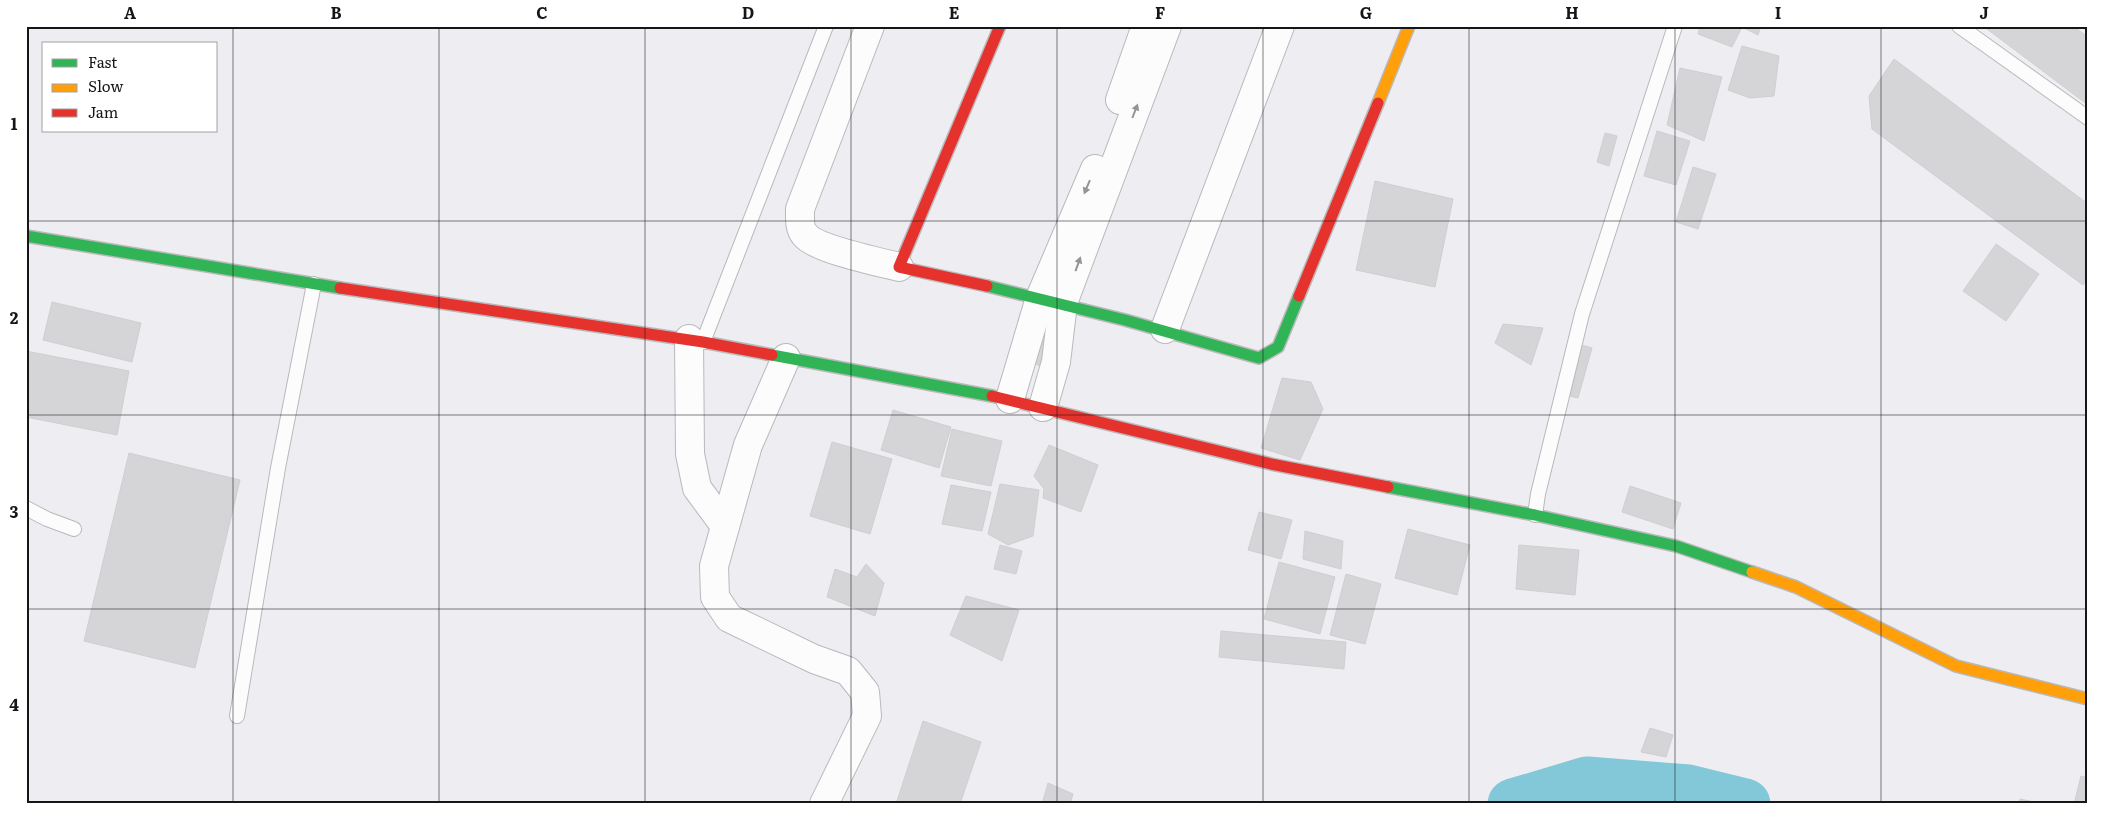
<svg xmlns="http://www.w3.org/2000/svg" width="2114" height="830" font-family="Literata,serif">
<rect width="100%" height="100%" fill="#eeeef2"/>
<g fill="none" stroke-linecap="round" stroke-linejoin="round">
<!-- river -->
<path stroke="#82c8d9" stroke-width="51" d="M1513 804 1587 782 1688 790 1745 804"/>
</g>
<!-- building -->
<g fill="#d5d4d7" stroke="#cfced0">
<path d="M1700 26H1761L1758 35 1742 27 1732 47 1698 34Z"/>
<path d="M1983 26H2073L2088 37V105Z"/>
<path d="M1742 46 1779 56 1774 96 1750 98 1728 90Z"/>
<path d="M1894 59 2088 204V278L2083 285 1872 129 1869 96Z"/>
<path d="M1680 68 1722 77 1704 141 1667 125Z"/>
<path d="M1657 131 1690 141 1676 185 1644 176Z"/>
<path d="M1605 133 1617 136 1609 166 1597 162Z"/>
<path d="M1693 167 1716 174 1698 229 1676 222Z"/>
<path d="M1375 181 1453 199 1435 287 1356 270Z"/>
<path d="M1996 244 2039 274 2006 321 1963 291Z"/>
<path d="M52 302 141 323 132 362 43 340Z"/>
<path d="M1503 324 1543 328 1531 365 1495 343Z"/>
<path d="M1036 339 1052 343 1046 367 1030 363Z"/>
<path d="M1578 344 1592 348 1578 398 1565 395Z"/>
<path d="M26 351 129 371 117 435 26 417Z"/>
<path d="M1282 378 1311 382 1323 409 1300 460 1261 448Z"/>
<path d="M893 410 951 427 939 468 881 450Z"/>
<path d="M952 429 1002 441 991 486 941 476Z"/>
<path d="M832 442 892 459 870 534 810 516Z"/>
<path d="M1049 445 1098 465 1081 512 1043 498 1044 489 1034 476Z"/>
<path d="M129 453 240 480 195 668 84 641Z"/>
<path d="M1000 484 1039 490 1033 536 1008 545 988 534Z"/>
<path d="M951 485 991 492 982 531 942 524Z"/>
<path d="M1630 486 1681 503 1673 529 1622 512Z"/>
<path d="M1259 512 1292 520 1281 559 1248 550Z"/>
<path d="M1408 529 1470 545 1457 595 1395 578Z"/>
<path d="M1305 531 1343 541 1341 569 1303 559Z"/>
<path d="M1000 545 1022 551 1016 574 994 569Z"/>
<path d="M1519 545 1579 550 1575 595 1516 589Z"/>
<path d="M1279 562 1335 577 1320 634 1264 619Z"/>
<path d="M866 564 884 583 875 616 827 597 835 569 857 577Z"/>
<path d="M1346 574 1381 584 1365 644 1330 635Z"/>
<path d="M966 596 1019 610 1002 661 950 635Z"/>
<path d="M1221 631 1346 642 1344 669 1219 657Z"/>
<path d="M923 721 981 742 960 804H896Z"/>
<path d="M1650 728 1673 735 1666 757 1641 752Z"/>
<path d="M2081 776 2088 778V804H2074Z"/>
<path d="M1048 783 1073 794 1070 804H1042Z"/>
<path d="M2020 799 2034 802V804H2019Z"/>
</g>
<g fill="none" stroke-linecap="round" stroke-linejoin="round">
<defs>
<g id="lane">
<path d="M1959 26 2088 118"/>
<path d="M703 342 826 26"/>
<path d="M26 508 47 519 74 529"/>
<path d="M1535 515 1538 494 1582 314 1675 26"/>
<path d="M237 716 278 468 314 284"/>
</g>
<g id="street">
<path d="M870 26 800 209C800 217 799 229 805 235 816 249 879 262 899 267"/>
<path d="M1120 100 1146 26"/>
<path d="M1165 329 1280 26"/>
<path d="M689 339 690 454 697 488 725 526"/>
<path d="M786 358 748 445 714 566 715 597 729 618 814 659 848 671 865 692 867 716 824 804"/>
<path d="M1010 399 1040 298 1095 169"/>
<path d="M1043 407 1056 362 1063 303 1167 26"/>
</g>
<g id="fast">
<path d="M26 236 340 288"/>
<path d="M987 286 1125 320 1259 358 1278 347 1299 296"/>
<path d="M772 355 992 396"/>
<path d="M1388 487 1535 515 1676 546 1752 572"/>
</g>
<g id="slow">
<path d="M1378 103 1409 26"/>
<path d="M1752 572 1796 587 1956 666 2088 699"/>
</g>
<g id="jam">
<path d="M987 286 899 267 1000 26"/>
<path d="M340 288 703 342 772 355"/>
<path d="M1299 296 1378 103"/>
<path d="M992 396 1271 464 1388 487"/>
</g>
</defs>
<!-- lane casing -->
<use href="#lane" stroke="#b9b9bc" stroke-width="16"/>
<!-- street casing -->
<use href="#street" stroke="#b9b9bc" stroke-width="30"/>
<!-- fast casing -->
<use href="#fast" stroke="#b9b9bc" stroke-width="14"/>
<!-- slow casing -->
<use href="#slow" stroke="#b9b9bc" stroke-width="14"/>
<!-- jam casing -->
<use href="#jam" stroke="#b9b9bc" stroke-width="14"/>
<!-- lane -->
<use href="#lane" stroke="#fcfcfd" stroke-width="14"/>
<!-- street -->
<use href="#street" stroke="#fcfcfd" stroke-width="28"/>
<!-- fast -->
<use href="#fast" stroke="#30b455" stroke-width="11"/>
<!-- slow -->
<use href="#slow" stroke="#ff9f0a" stroke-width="11"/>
<!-- jam -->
<use href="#jam" stroke="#e5322d" stroke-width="11"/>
</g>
<!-- one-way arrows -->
<defs><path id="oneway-solid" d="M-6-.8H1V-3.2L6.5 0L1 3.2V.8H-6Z" transform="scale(1.25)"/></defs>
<g fill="#949496">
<use href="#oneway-solid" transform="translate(1135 111) rotate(-69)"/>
<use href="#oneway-solid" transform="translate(1087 187) rotate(113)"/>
<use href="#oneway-solid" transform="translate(1078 264) rotate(-70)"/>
</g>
<!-- grid -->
<path fill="none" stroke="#161619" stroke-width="1" stroke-opacity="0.55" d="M233 26V804M439 26V804M645 26V804M851 26V804M1057 26V804M1263 26V804M1469 26V804M1675 26V804M1881 26V804M26 221H2088M26 415H2088M26 609H2088"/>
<!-- border -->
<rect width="2114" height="830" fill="none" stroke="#ffffff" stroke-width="55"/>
<!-- legend -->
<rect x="42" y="42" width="175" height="90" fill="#ffffff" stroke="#a2a2a3"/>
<rect x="52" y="59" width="25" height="8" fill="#30b455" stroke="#a2a2a3"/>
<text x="88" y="68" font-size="15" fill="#161619">Fast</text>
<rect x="52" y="84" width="25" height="8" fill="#ff9f0a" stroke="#a2a2a3"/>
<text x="88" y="92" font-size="15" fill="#161619">Slow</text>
<rect x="52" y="109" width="25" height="8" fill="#e5322d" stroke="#a2a2a3"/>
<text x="88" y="118" font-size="15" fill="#161619">Jam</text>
<rect x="28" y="28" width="2058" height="774" fill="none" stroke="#161619" stroke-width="2"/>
<g font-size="16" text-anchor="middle" font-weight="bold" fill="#161619">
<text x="130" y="19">A</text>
<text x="336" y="19">B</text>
<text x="542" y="19">C</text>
<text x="748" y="19">D</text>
<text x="954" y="19">E</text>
<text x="1160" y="19">F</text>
<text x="1366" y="19">G</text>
<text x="1572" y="19">H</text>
<text x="1778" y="19">I</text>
<text x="1984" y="19">J</text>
<text x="14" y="130">1</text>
<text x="14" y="324">2</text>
<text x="14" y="518">3</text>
<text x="14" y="711">4</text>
</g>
</svg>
